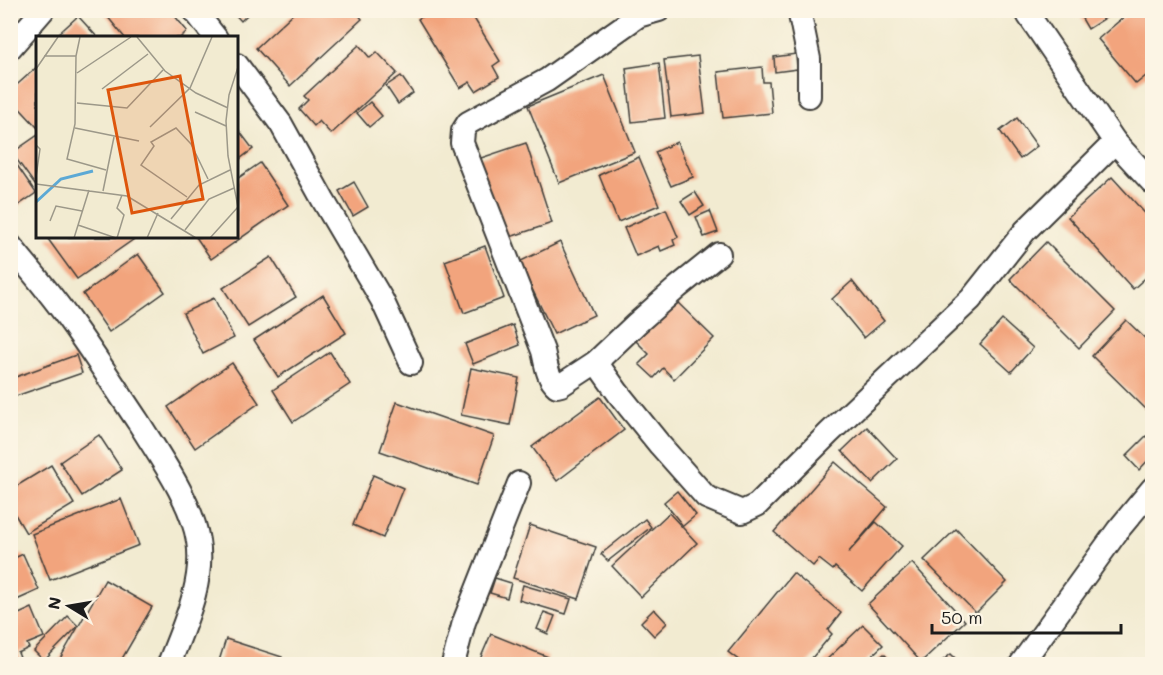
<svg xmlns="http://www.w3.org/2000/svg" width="1163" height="675" font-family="Mali,sans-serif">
<rect width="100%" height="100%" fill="#fcf5e5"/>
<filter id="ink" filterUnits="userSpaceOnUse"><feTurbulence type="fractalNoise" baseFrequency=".0167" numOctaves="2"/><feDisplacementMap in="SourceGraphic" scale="12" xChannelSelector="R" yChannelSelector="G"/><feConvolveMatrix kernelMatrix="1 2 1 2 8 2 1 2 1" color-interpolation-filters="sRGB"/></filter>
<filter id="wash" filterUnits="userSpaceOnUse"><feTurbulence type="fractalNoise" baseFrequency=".008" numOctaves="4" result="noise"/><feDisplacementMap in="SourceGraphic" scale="24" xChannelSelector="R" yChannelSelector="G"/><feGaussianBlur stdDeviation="1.35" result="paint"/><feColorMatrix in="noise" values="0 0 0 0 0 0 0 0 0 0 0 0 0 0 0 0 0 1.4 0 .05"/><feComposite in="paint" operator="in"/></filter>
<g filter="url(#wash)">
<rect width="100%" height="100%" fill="#f2ebd1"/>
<g id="blocks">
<!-- building -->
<g fill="#f2a47d">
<path d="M102 10H170L187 31 180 38H125Z"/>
<path d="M231 10H252L241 21Z"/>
<path d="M297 10H355L362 19 290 86 256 48Z"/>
<path d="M433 10H469L500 61 493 66 499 77 476 91 470 82 460 88 418 19Z"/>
<path d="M1077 10H1118L1088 29Z"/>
<path d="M1132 10H1152V71L1136 84 1098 39Z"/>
<path d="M78 16 98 38H54Z"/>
<path d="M359 45 370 58 377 52 397 73 331 134 319 121 314 126 299 109 308 100 304 96Z"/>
<path d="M796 54 797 69 775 72 774 57Z"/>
<path d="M698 56 705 113 671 117 664 60Z"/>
<path d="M659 63 665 118 632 122 626 68Z"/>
<path d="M38 66V128L10 98V91Z"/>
<path d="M762 67 763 82H769L772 113 723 118 718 72Z"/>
<path d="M604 75 635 152 559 183 528 106Z"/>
<path d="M401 76 413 93 398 104 386 86Z"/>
<path d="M370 102 382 116 369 127 357 113Z"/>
<path d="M1017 118 1037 146 1020 159 1000 131Z"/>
<path d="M237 128 253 149 237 161Z"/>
<path d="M38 135V183L35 185 12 153Z"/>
<path d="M677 142 693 177 671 186 655 152Z"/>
<path d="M526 143 552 223 504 239 478 159Z"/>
<path d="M10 155 36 193 10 211Z"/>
<path d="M639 157 659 205 618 222 599 175Z"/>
<path d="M260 163 288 205 211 259 196 237H237V179Z"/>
<path d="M1112 177 1152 221V272L1133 289 1068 217Z"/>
<path d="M354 182 368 207 353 216 339 191Z"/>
<path d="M695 192 704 206 690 215 681 201Z"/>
<path d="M666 209 678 237 673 240 675 245 661 251 659 246 636 256 624 228Z"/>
<path d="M710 211 718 232 704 237 696 217Z"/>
<path d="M50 237H137L77 279 48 239Z"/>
<path d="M560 242 594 315 554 334 519 262Z"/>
<path d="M1046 242 1115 311 1079 348 1010 279Z"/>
<path d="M485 246 504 298 464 313 445 261Z"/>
<path d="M138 254 165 292 109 332 83 294Z"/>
<path d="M271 257 296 297 248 327 223 288Z"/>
<path d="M852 281 884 321 864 338 832 299Z"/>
<path d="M323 295 346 333 278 377 254 340Z"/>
<path d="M214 298 234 338 203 354 183 313Z"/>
<path d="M675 300 714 338 674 379 663 368 654 378 639 364 649 354 636 341Z"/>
<path d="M1002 320 1033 348 1011 372 980 344Z"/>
<path d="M1126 320 1152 345V415L1092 356Z"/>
<path d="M513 325 520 345 473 364 465 344Z"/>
<path d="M330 352 350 384 293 422 273 390Z"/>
<path d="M76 355 82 373 13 397 10 391V379Z"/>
<path d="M232 363 259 403 195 448 168 407Z"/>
<path d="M471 368 519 378 510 425 461 415Z"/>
<path d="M600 397 624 430 557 481 532 447Z"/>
<path d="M397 402 494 436 477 485 380 451Z"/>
<path d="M867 427 897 459 872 483 842 451Z"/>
<path d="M99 435 122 470 82 496 60 462Z"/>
<path d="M1146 436 1152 442V456L1139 470 1126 456Z"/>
<path d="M835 462 887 507 848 553 876 522 902 546 862 591 835 567 833 570 819 559 813 566 774 532Z"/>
<path d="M51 465 74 504 26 533 10 506V490Z"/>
<path d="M373 475 403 488 383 538 353 525Z"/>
<path d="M677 491 696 515 683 526 664 502Z"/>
<path d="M121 499 139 545 50 580 32 534Z"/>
<path d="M669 513 697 543 641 597 612 566Z"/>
<path d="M645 519 651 527 608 561 601 554Z"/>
<path d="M530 525 596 547 579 599 513 578Z"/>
<path d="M956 529 1007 582 976 613 924 560Z"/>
<path d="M23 554 39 590 10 603V560Z"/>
<path d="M912 563 965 621 921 662 868 604Z"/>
<path d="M793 573 841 613 828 630 832 634 807 664H744L728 652Z"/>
<path d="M495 578 511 583 507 598 490 593Z"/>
<path d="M105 580 152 607 119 664H57Z"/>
<path d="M523 585 571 599 566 614 519 600Z"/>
<path d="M32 608 44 637 27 644 29 648 18 653 21 660 10 664V618Z"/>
<path d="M654 609 667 623 654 636 641 622Z"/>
<path d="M544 612 555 616 548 634 537 629Z"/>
<path d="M68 616 78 626 44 661 34 651Z"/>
<path d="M863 625 883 645 863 664H822Z"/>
<path d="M491 634 548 657 545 664H478Z"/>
<path d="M226 639 282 657 280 664H218Z"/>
<path d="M884 654 894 664H872Z"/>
<path d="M951 654 960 663 959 664H938Z"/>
<path d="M629 658 647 664H627Z"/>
</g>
</g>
</g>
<g filter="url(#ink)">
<use href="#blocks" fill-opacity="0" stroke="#3c3b37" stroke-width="1.5"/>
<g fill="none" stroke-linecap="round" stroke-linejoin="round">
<defs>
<g id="minor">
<path d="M194 10 216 38"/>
<path d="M659 10 638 16 547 80 468 123 463 131 462 143 543 351C546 363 547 378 557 386L561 385 596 362 636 324 678 287 719 254"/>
<path d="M799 10 809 59V96"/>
<path d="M1026 10 1029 16 1115 142 1152 182"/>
<path d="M10 48 43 10"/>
<path d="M237 65 281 124 323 200 382 300 411 363"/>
<path d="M10 245C30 270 52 295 70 321 94 354 116 389 139 423 160 457 192 502 198 541 205 582 183 627 169 664"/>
<path d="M596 362 618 393 660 445 706 497 742 512 757 505 829 433 971 299 1025 231 1115 142"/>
<path d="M453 664 464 622 519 483"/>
<path d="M1021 664 1118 530 1152 489"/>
</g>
</defs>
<!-- minor casing -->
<use href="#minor" stroke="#3c3b37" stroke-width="26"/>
<!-- minor -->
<use href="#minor" stroke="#fff" stroke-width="22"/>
</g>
</g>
<!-- overview -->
<g transform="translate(36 36)">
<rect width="202" height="202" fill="#f2ebd1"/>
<path fill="none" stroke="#5ca9d5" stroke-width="3" d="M0 166 25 143 57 135"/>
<path fill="none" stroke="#9c9889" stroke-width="1.5" d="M101 1 129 35 160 57 192 72M8 20H40L39 88 31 123 70 134M40 20 44 1M202 31 193 59 190 85 192 120 202 171M0 33 22 1M41 37 95 1M66 53 112 18M41 67 91 72 127 34M159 76 190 90M114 91 154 52 176 1M39 92 103 105M0 109 4 113 0 141M0 148 91 160 160 202M67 155 78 101M151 161 105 129 118 110 115 106 140 92 155 108 172 143M135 183 163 149 194 134M14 185 20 170 46 175M42 189 80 202M149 194 173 163 198 152M38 202 53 154M81 202 88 179 81 172 86 159M111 202 122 177M174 202 202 171"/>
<path fill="#de560d" fill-opacity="0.15" stroke="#de560d" stroke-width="3" d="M144 40 167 163 96 177 72 54Z"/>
<rect width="202" height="202" fill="none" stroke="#1c1c1c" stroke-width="3"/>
</g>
<!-- margin -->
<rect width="1163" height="675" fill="none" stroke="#fcf5e5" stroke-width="36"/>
<!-- north arrow -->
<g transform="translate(69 606) rotate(281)" stroke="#fcf5e5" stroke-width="4.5" paint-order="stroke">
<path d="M0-4.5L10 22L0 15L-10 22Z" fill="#1c1c1c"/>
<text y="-9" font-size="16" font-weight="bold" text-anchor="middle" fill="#1c1c1c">N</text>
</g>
<!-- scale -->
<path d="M932 624v9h189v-9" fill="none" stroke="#1c1c1c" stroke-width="3"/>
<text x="941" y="624" font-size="18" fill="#1c1c1c" stroke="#fcf5e5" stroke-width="4.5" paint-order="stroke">50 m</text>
</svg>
